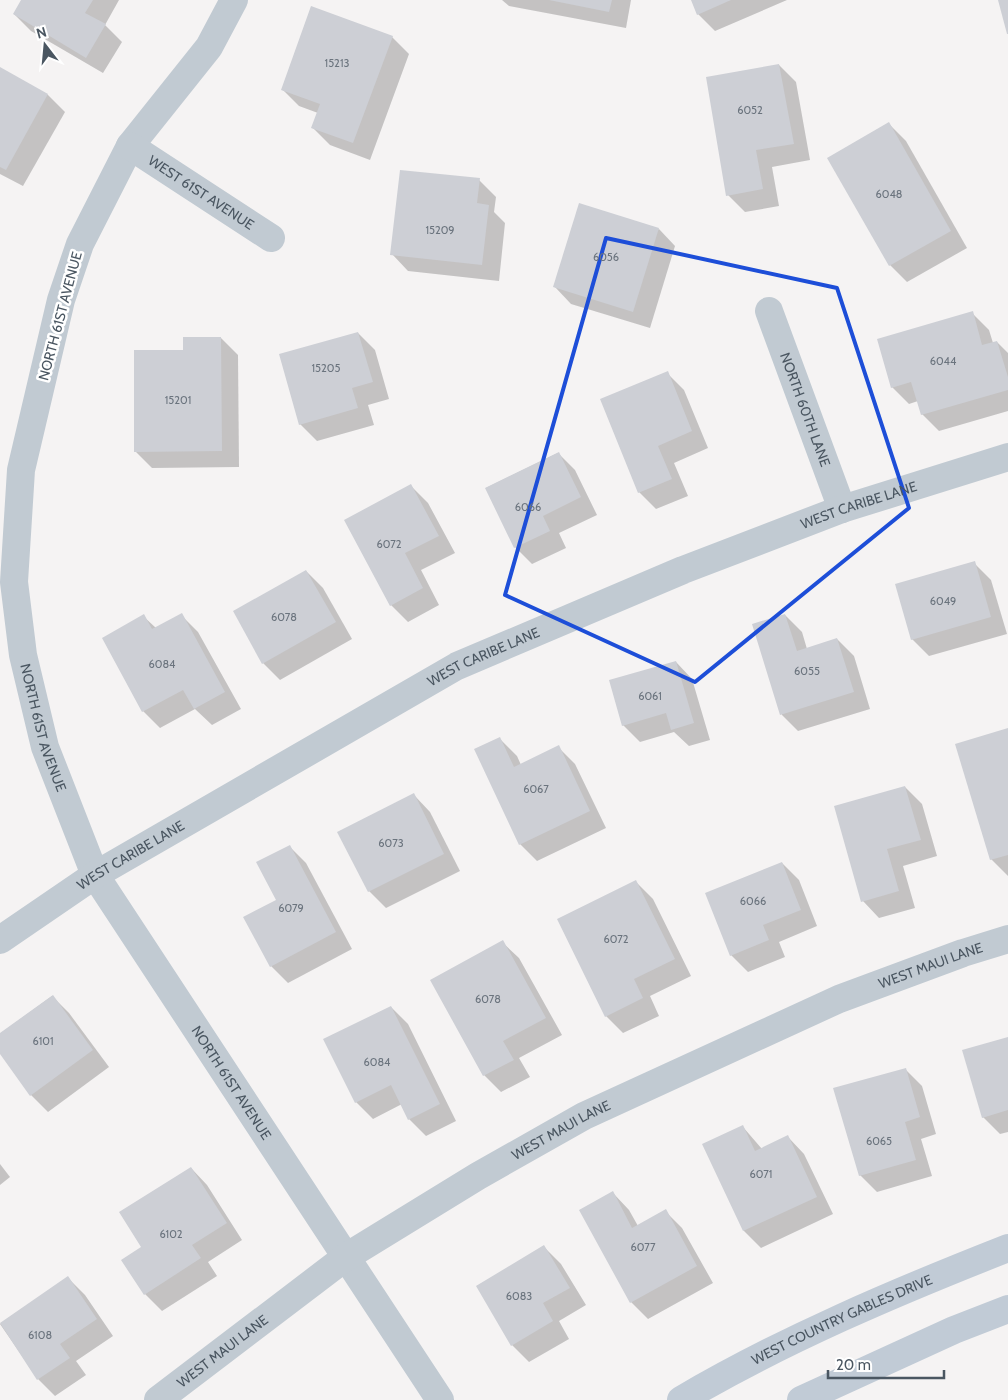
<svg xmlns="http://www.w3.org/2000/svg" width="1008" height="1400" font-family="Cabin,sans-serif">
<rect width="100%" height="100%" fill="#f5f3f3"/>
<!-- shadow -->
<g fill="#0003">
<path d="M22 0H119L105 25 122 42 103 73 31 31 14 14Z"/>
<path d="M502 0H631L626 28 509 6Z"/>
<path d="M692 0H787L715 31 698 14Z"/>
<path d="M392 37 409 54 370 160 330 145 313 128 318 113 299 106 282 89Z"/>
<path d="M779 65 796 82 810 160 772 167 779 206 745 212 728 195Z"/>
<path d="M0 69 48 95 65 112 23 186 0 174Z"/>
<path d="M889 124 906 141 967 248 907 282 890 265Z"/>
<path d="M479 180 496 197 494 212 505 223 499 281 408 271 392 254Z"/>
<path d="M659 229 675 246 650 328 571 304 555 287Z"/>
<path d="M972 313 989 330 993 343 997 342 1008 353V411L939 431 922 414 918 401 909 404 892 387Z"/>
<path d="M358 333 375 350 389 399 368 405 374 425 317 441 300 424Z"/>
<path d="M221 338 238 355 239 467 152 468 135 451Z"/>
<path d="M667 373 684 390 708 448 674 463 688 496 656 509 639 492Z"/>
<path d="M558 453 575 470 597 515 559 533 566 548 532 564 515 547 486 488Z"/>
<path d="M411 486 428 503 455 553 421 570 439 605 408 622 391 605Z"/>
<path d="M974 563 991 580 1007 634 929 656 912 639Z"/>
<path d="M306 571 323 588 352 639 280 680 263 663Z"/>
<path d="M181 615 198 632 241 709 212 725 195 709 160 728 143 711V616L156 628Z"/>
<path d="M785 615 802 632 807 649 837 639 854 656 870 709 798 731 782 715 754 625Z"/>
<path d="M676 662 692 679 710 740 689 746 674 732 640 742 623 725Z"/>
<path d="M1008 729V876L991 859Z"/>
<path d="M500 739 517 756 521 765 558 747 575 764 606 828 537 861 520 844Z"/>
<path d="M905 787 922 804 937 856 903 866 915 908 879 918 863 901Z"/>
<path d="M414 795 430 812 460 871 386 908 369 891Z"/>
<path d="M289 846 306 863 352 949 288 983 271 966 277 900Z"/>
<path d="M782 863 799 880 817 926 779 942 785 957 748 972 731 955Z"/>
<path d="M636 882 653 899 691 976 650 996 659 1016 623 1033 606 1016Z"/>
<path d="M502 942 519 958 562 1035 519 1058 530 1077 501 1092 484 1075Z"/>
<path d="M52 996 69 1013 109 1067 48 1112 31 1095 0 1052V1034Z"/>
<path d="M391 1007 408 1024 456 1121 426 1136 409 1119 402 1104 373 1119 356 1102Z"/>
<path d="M1008 1038V1132L1000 1134 983 1117Z"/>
<path d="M905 1069 922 1086 936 1134 921 1139 932 1176 877 1192 860 1175Z"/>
<path d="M743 1127 762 1149 788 1137 804 1154 833 1214 761 1248 744 1231 704 1145Z"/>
<path d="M0 1164 10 1177 0 1185Z"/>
<path d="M191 1168 207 1185 242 1240 208 1262 217 1276 162 1311 145 1294 143 1248Z"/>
<path d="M613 1193 629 1210 638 1226 665 1211 682 1228 713 1283 648 1319 631 1302Z"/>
<path d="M544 1247 561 1264 586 1305 559 1321 569 1339 529 1362 512 1345 477 1286Z"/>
<path d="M68 1278 85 1295 113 1336 76 1361 86 1375 55 1396 38 1379 0 1324Z"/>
</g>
<!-- building -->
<g fill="#cdcfd5">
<path d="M21 0H93L85 13 106 24 86 58 13 14Z"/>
<path d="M549 0H612L609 12Z"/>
<path d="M691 0H731L697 15Z"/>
<path d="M998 0H1008V34H1007Z"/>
<path d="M311 6 393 36 353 143 311 128 320 104 281 90Z"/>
<path d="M779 64 794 144 756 150 763 189 726 196 706 77Z"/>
<path d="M0 67 48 94 6 170 0 167Z"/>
<path d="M889 122 951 231 889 266 827 158Z"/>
<path d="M400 170 480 178 477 203 489 205 482 265 390 255Z"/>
<path d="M579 203 659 228 633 312 553 287Z"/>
<path d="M973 311 982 345 997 341 1008 377V390L921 415 911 382 891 388 877 339Z"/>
<path d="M358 332 373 382 352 388 358 408 299 425 279 354Z"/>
<path d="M183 337H221L222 451 134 452V350H183Z"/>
<path d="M668 371 692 431 658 446 672 479 638 493 600 399Z"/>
<path d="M559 452 581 497 543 516 550 531 514 548 485 488Z"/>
<path d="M411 484 439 536 405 553 423 588 390 606 344 520Z"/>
<path d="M975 561 991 617 911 640 895 584Z"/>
<path d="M306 570 336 622 262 664 233 611Z"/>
<path d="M182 613 225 692 194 709 183 690 142 712 102 638 144 614 152 629Z"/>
<path d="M785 614 797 651 837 638 854 692 780 715 752 624Z"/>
<path d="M676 661 694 723 671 730 666 713 622 726 609 680Z"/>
<path d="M1008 728V855L990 860 955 744Z"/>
<path d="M500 737 514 767 559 745 590 811 519 845 474 749Z"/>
<path d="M905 786 921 840 887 849 899 891 861 902 834 806Z"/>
<path d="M414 793 444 854 368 892 337 832Z"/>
<path d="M290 845 336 932 270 967 243 917 276 900 256 862Z"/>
<path d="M782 862 801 910 763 925 769 940 730 956 705 893Z"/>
<path d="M636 880 675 959 634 979 643 998 605 1017 557 919Z"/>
<path d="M503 940 546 1018 503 1041 514 1060 483 1076 430 980Z"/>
<path d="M53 995 93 1050 30 1096 0 1054V1033Z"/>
<path d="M391 1006 440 1104 408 1120 391 1085 355 1103 323 1039Z"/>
<path d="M1008 1037V1110L982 1118 962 1050Z"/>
<path d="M906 1068 920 1117 905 1122 916 1160 859 1176 833 1088Z"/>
<path d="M743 1125 755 1151 788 1135 817 1197 743 1231 702 1144Z"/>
<path d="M191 1167 227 1223 192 1245 201 1258 144 1295 121 1260 141 1247 119 1212Z"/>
<path d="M613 1191 632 1228 666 1209 697 1266 630 1303 579 1210Z"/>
<path d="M544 1245 570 1288 543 1303 553 1321 511 1346 476 1286Z"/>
<path d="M68 1276 97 1319 60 1344 70 1358 37 1380 0 1323Z"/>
</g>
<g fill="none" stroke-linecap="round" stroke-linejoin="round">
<!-- street -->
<g stroke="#c1cad2" stroke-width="28">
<path id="s1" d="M234 0 209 47 130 146 80 244 61 300 21 470 14 582 23 655 45 747 95 875 440 1400"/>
<path id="s2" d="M130 146 271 238"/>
<path id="s3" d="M769 311 842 509"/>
<path id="s4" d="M0 940 95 875 457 666 683 570 842 509 1008 457"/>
<path id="s5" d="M158 1400 346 1257 478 1176 584 1116 839 999 963 953 1008 939"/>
</g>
<!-- secondary -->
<g stroke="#c1cbd6" stroke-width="28">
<path id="s6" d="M681 1400C785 1339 896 1292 1008 1248"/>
<path d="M801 1400 954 1330 1008 1309"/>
</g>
</g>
<!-- marked area -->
<path fill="none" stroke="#1d4ed8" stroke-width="4" stroke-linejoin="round" d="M606 238 837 288 909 508 695 682 505 595Z"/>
<g text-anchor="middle" stroke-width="5" stroke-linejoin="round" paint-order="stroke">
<!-- number labels -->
<g font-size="11" fill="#6b747e">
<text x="337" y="67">15213</text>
<text x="750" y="114">6052</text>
<text x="889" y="198">6048</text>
<text x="440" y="234">15209</text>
<text x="606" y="261">6056</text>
<text x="943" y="365">6044</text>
<text x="326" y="372">15205</text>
<text x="178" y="404">15201</text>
<text x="528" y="511">6066</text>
<text x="389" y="548">6072</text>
<text x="943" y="605">6049</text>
<text x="284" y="621">6078</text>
<text x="162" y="668">6084</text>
<text x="807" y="675">6055</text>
<text x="650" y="700">6061</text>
<text x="536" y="793">6067</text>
<text x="391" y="847">6073</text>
<text x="753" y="905">6066</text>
<text x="291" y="912">6079</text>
<text x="616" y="943">6072</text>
<text x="488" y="1003">6078</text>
<text x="43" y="1045">6101</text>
<text x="377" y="1066">6084</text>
<text x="879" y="1145">6065</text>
<text x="761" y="1178">6071</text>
<text x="171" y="1238">6102</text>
<text x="643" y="1251">6077</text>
<text x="519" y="1300">6083</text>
<text x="40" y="1339">6108</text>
</g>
<!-- street labels -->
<g font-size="14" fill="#4a5661" stroke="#fff">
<text dy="5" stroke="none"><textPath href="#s2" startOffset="85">WEST 61ST AVENUE</textPath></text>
<text transform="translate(60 316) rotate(-75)" y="5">NORTH 61ST AVENUE</text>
<text dy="5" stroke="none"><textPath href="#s3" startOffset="105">NORTH 60TH LANE</textPath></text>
<text dy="5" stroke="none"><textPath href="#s4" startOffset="966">WEST CARIBE LANE</textPath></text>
<text dy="5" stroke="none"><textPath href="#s4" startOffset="561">WEST CARIBE LANE</textPath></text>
<text dy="5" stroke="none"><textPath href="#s1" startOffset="785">NORTH 61ST AVENUE</textPath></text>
<text dy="5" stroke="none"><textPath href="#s4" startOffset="156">WEST CARIBE LANE</textPath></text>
<text dy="5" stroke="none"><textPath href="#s5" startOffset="891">WEST MAUI LANE</textPath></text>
<text dy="5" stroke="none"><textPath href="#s1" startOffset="1190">NORTH 61ST AVENUE</textPath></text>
<text dy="5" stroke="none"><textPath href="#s5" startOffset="486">WEST MAUI LANE</textPath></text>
<text dy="5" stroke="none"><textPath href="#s6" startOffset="180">WEST COUNTRY GABLES DRIVE</textPath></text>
<text dy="5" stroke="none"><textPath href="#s5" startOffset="81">WEST MAUI LANE</textPath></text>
</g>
</g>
<!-- north arrow -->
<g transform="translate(45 45) rotate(344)" stroke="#ffffff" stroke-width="4" paint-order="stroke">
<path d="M0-4L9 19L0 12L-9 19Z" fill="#4a5661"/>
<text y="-8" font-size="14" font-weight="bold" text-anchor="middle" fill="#4a5661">N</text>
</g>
<!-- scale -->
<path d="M828 1370v8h116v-8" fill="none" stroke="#4a5661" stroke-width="2.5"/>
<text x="836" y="1370" font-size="15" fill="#4a5661" stroke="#ffffff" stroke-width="4" paint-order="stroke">20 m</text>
</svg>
